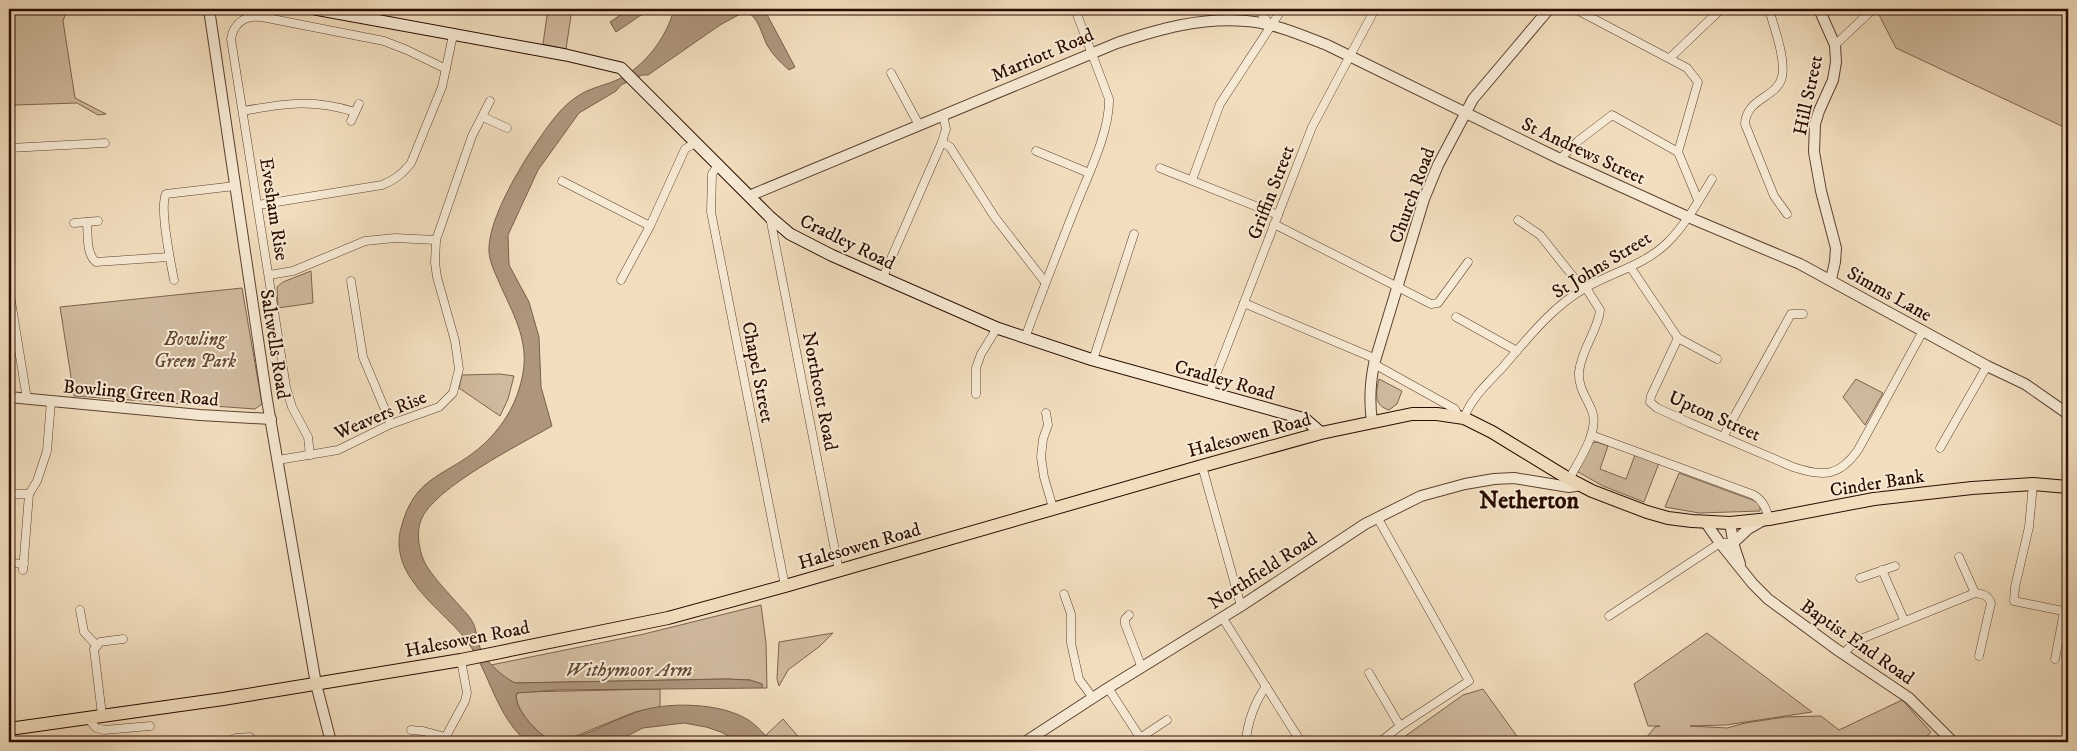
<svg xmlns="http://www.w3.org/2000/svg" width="2077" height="751" font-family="'IM FELL DW Pica',serif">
<rect width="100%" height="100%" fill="#f2debe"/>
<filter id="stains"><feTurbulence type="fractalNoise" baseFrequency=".004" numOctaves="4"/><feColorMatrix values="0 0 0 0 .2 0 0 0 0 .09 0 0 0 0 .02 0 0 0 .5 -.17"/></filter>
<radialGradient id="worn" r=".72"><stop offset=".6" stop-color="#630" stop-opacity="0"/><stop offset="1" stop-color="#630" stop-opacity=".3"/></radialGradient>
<!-- green -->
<g fill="#d0ba9e" stroke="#7d624f">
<path d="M9 9H56L66 12 63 21 75 98 106 114 98 115 77 103 15 105C12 87 5 86 15 68L9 64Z"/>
<path d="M548 9H572L566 49 543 44Z"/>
<path d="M1879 9H2068V129L1896 48 1877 11Z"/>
<path d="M311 271 313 303 278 308 277 287 283 282Z"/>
<path d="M242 288 262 404 255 409 74 396 60 307Z"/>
<path d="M500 374 514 376 508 399 500 416 459 388 462 375Z"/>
<path d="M1379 379 1402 391 1397 404 1389 410C1373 405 1376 392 1379 379Z"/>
<path d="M1856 379 1883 393 1865 425 1843 397Z"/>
<path d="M1597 442 1608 446 1600 469 1626 479 1635 455 1659 463 1644 502 1603 486 1578 472V469L1592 443Z"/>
<path d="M1679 473 1755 501 1760 505V511L1699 513 1665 507Z"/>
<path d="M761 605 766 643 767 688H762V684L750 680 726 679 515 683 505 678 491 665 644 634Z"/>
<path d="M833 633 820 646 788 670 779 686 777 679 779 642Z"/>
<path d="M1707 633 1812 712 1726 725 1690 726 1727 728 1745 723 1785 717 1821 716 1839 730 1902 700 1931 732 1922 742H1648L1646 738 1655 727 1660 726H1648L1634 684Z"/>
<path d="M660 689V707L635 712 563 741C559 742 554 742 551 740 538 735 512 707 517 693L522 692Z"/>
<path d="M1483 689 1521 742H1397L1463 695Z"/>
<path d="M783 719 803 742H772L766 735Z"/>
</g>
<!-- water -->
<g fill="#ae967d" stroke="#795e4b">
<path d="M629 9H650L616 32 610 22Z"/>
<path d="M674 9H712L714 14 729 9H764L795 67 789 70C781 63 773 55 767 45 761 33 759 18 746 11L720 25 648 75H642L621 85 616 91 579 113 538 170 508 235 509 265 529 302 539 337 541 387 552 426C521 444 433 488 421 520 416 532 419 550 424 561 430 575 456 601 467 614 476 625 475 629 478 641 482 659 500 675 515 683L726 679 750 680 762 684V688L558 690 517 693C512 707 538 735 551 740 554 742 559 741 563 741 587 735 610 722 634 713 665 701 722 702 750 721 758 727 765 735 772 742H739L721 732 706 727 684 723 643 728 615 742H527C496 716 490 673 467 641 451 620 427 603 412 580 401 565 396 546 401 528 415 473 448 477 484 444 505 424 518 401 523 373 529 339 512 312 499 282 495 273 490 263 489 252 487 223 517 172 533 148 546 129 560 106 581 94 593 87 607 85 619 79 645 66 667 37 674 9Z"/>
</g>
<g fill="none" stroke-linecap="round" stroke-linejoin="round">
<defs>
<g id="minor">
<path d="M1258 9 1270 25"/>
<path d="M1575 9 1687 68 1698 82 1678 152"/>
<path d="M1769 9C1774 28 1786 58 1782 77 1777 98 1746 98 1745 124L1774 196 1787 214"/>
<path d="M1835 45 1873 9"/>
<path d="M1670 58 1721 9"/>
<path d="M891 73 919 125"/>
<path d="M243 111C286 103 313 99 355 112"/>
<path d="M483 117 507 128"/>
<path d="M351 121 359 104"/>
<path d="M942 142 950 147 994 216 1045 282"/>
<path d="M9 148 105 143"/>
<path d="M1036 151 1089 173"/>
<path d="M1560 159 1578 141 1612 115 1678 152 1698 200"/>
<path d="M718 165 712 174 711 212 785 586"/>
<path d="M1160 168 1278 215"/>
<path d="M1192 180 1220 104 1282 9"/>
<path d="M562 181 650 226"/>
<path d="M258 205 382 185C395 180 402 174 411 163L442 87 453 35"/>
<path d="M770 217 839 571"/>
<path d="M1518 220 1540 235 1579 284 1586 288 1600 310C1599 328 1581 350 1579 372 1578 388 1587 398 1592 411 1600 431 1578 462 1569 479"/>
<path d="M87 222C88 235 86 254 96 262L169 257"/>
<path d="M74 223 98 221"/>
<path d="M1274 224 1431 304 1438 303 1468 262"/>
<path d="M1631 268 1678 338 1717 359"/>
<path d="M269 275 293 271 365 241 395 238 436 240"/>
<path d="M883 277 942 142 946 129 943 115"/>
<path d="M174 280C171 264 159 207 166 194L235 186"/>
<path d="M621 280 650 226 685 149 695 143"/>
<path d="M351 281 363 357 391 424"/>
<path d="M9 289 27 399"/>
<path d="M1244 303 1376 359"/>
<path d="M1456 317 1517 351"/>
<path d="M1025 338C1041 294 1058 251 1075 208 1087 177 1110 132 1109 99L1075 9"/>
<path d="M1678 338 1651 396 1650 402 1657 408 1690 423 1793 467C1823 477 1839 477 1858 450L1923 331"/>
<path d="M1093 360 1134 234"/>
<path d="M1374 364 1455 409 1458 416"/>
<path d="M1209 393 1312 127 1375 9"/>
<path d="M976 394V368L981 354 997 328"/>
<path d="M1046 413 1048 425 1043 439 1041 457 1044 477 1053 508"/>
<path d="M1464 418C1471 398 1489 382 1503 367 1528 338 1552 307 1585 288 1613 272 1645 265 1668 242 1686 224 1699 200 1712 179"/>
<path d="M1591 435 1754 495C1763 501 1766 508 1769 519"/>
<path d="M1723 437 1791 314H1803"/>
<path d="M1940 448 1987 366"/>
<path d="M310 455 308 437 292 407 286 387 231 39C234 22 246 15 262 17L384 41 407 50 446 69"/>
<path d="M278 460 338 450 391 424 439 407 453 393 459 369 455 341 437 277 435 263 436 240 472 136 490 101"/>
<path d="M1202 466 1241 606"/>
<path d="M2033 484 2029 527 2015 587 2014 601 2068 612"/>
<path d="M9 494H29"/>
<path d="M1377 517 1469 681 1400 726 1380 742"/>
<path d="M1959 557 1975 593"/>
<path d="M11 563 24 564"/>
<path d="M23 570 29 494 37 481 47 451 51 401"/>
<path d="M1882 570 1904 620"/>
<path d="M1860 578 1895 566"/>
<path d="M1064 594 1071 614V643L1079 679 1093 698"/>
<path d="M80 610 84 632 97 646"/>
<path d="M1129 615 1125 619V624L1142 668"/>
<path d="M1609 616 1720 543H1733"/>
<path d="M1222 617 1301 742"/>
<path d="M1843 654 1856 641 1975 593C1983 594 1988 595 1991 603L1979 656"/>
<path d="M2055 659 2064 612"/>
<path d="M1369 673 1400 726"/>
<path d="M1108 688 1143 742"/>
<path d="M102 715 94 649 100 642 123 639"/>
<path d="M87 717 96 728 104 730 150 726"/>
<path d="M411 730 423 731 445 737"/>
<path d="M1140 738 1167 720"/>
<path d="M227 742 236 738 250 737 252 742"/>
<path d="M443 742 465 701 467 693 461 660"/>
<path d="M1246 742C1247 723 1255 702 1266 686"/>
</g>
<g id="tertiary">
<path d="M209 9 267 400 316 684 331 742"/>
<path d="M1819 9 1835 45 1836 62 1833 80 1819 111 1815 124 1814 152 1821 191 1836 248 1835 262 1831 279"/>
<path d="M749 196 1117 43C1159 29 1201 17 1246 21 1274 23 1301 35 1327 45L1560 159 1688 217 1800 264 1987 366 2025 384 2068 414"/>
<path d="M9 397 200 415 271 419"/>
<path d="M1372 421C1369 401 1370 384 1374 364L1424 199 1438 165 1473 99 1549 9"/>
<path d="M1706 523 1720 543 1753 584 1768 599 1836 649 1909 698 1953 742"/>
<path d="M1730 523 1734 546 1740 564"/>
<path d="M1733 543 1748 529 1762 521"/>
<path d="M1025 742 1108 688 1241 606 1365 524 1421 496 1465 484 1494 479 1514 478 1569 487 1581 485"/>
</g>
<path id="secondary" d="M315 9 566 55 621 68 770 217 790 234 831 255 997 328 1093 360 1305 419 1321 433"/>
<path id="primary" d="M9 729 223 699 461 660 668 618 785 586 1202 466 1321 433 1412 414H1437L1464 418 1492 432 1569 479 1592 491 1647 512 1668 518 1692 521 1730 523 1769 519 1874 499 1972 488 2033 484 2068 487"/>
</defs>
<!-- minor casing -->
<use href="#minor" stroke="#5c4030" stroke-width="9"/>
<!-- tertiary casing -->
<use href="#tertiary" stroke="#5c4030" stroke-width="12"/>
<!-- secondary casing -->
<use href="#secondary" stroke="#2a0b00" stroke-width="13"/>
<!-- primary casing -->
<use href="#primary" stroke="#2a0b00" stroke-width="14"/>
<!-- minor -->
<use href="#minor" stroke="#f7ead5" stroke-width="8"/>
<!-- tertiary -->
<use href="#tertiary" stroke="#f7ead5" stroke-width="10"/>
<!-- secondary -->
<use href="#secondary" stroke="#f7ead5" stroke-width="11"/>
<!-- primary -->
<use href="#primary" stroke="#f2debe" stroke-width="12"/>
</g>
<g text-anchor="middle" stroke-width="4" stroke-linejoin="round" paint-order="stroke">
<!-- street labels -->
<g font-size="19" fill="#2a0b00" stroke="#f7ead5">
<text transform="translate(1042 54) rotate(-23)" y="7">Marriott Road</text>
<text transform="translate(1807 95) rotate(-78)" y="7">Hill Street</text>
<text transform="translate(1584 150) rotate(25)" y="7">St Andrews Street</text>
<text transform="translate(1270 192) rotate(-69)" y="7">Griffin Street</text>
<text transform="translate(1411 195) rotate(-70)" y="7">Church Road</text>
<text transform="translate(275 209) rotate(81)" y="7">Evesham Rise</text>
<text transform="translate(848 241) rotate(26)" y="7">Cradley Road</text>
<text transform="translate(1601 264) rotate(-31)" y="7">St Johns Street</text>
<text transform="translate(1890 293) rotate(29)" y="7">Simms Lane</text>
<text transform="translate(276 344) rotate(81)" y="7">Saltwells Road</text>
<text transform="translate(759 372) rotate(79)" y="7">Chapel Street</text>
<text transform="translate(1225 379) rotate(16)" y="7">Cradley Road</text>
<text transform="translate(821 391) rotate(79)" y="7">Northcott Road</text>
<text transform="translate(141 392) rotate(5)" y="7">Bowling Green Road</text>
<text transform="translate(380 414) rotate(-23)" y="7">Weavers Rise</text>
<text transform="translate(1715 415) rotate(24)" y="7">Upton Street</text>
<text transform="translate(1249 434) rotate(-15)" y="7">Halesowen Road</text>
<text transform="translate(1877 482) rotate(-9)" y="7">Cinder Bank</text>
<text transform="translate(859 545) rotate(-16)" y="7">Halesowen Road</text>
<text transform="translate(1262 570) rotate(-33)" y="7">Northfield Road</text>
<text transform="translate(467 638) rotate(-11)" y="7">Halesowen Road</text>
<text transform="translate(1858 641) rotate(35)" y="7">Baptist End Road</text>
</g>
<!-- park labels -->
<g font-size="19" font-style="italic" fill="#644837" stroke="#f7ead5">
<text x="195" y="345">Bowling<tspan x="195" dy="22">Green Park</tspan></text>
</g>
<!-- water labels -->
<g font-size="20" font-style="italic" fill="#654a38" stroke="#f7ead5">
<text x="629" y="676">Withymoor Arm</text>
</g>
<!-- district labels -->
<g font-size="24" font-weight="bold" fill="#2a0b00" stroke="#f7ead5">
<text x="1529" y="508">Netherton</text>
</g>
</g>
<!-- margin -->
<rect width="2077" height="751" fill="none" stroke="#f2debe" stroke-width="30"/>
<rect x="10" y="10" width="2057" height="731" fill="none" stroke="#2a0b00" stroke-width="2.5"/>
<rect x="15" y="15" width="2047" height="721" fill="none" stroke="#2a0b00"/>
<rect width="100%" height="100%" filter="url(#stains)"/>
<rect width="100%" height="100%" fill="url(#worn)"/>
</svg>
